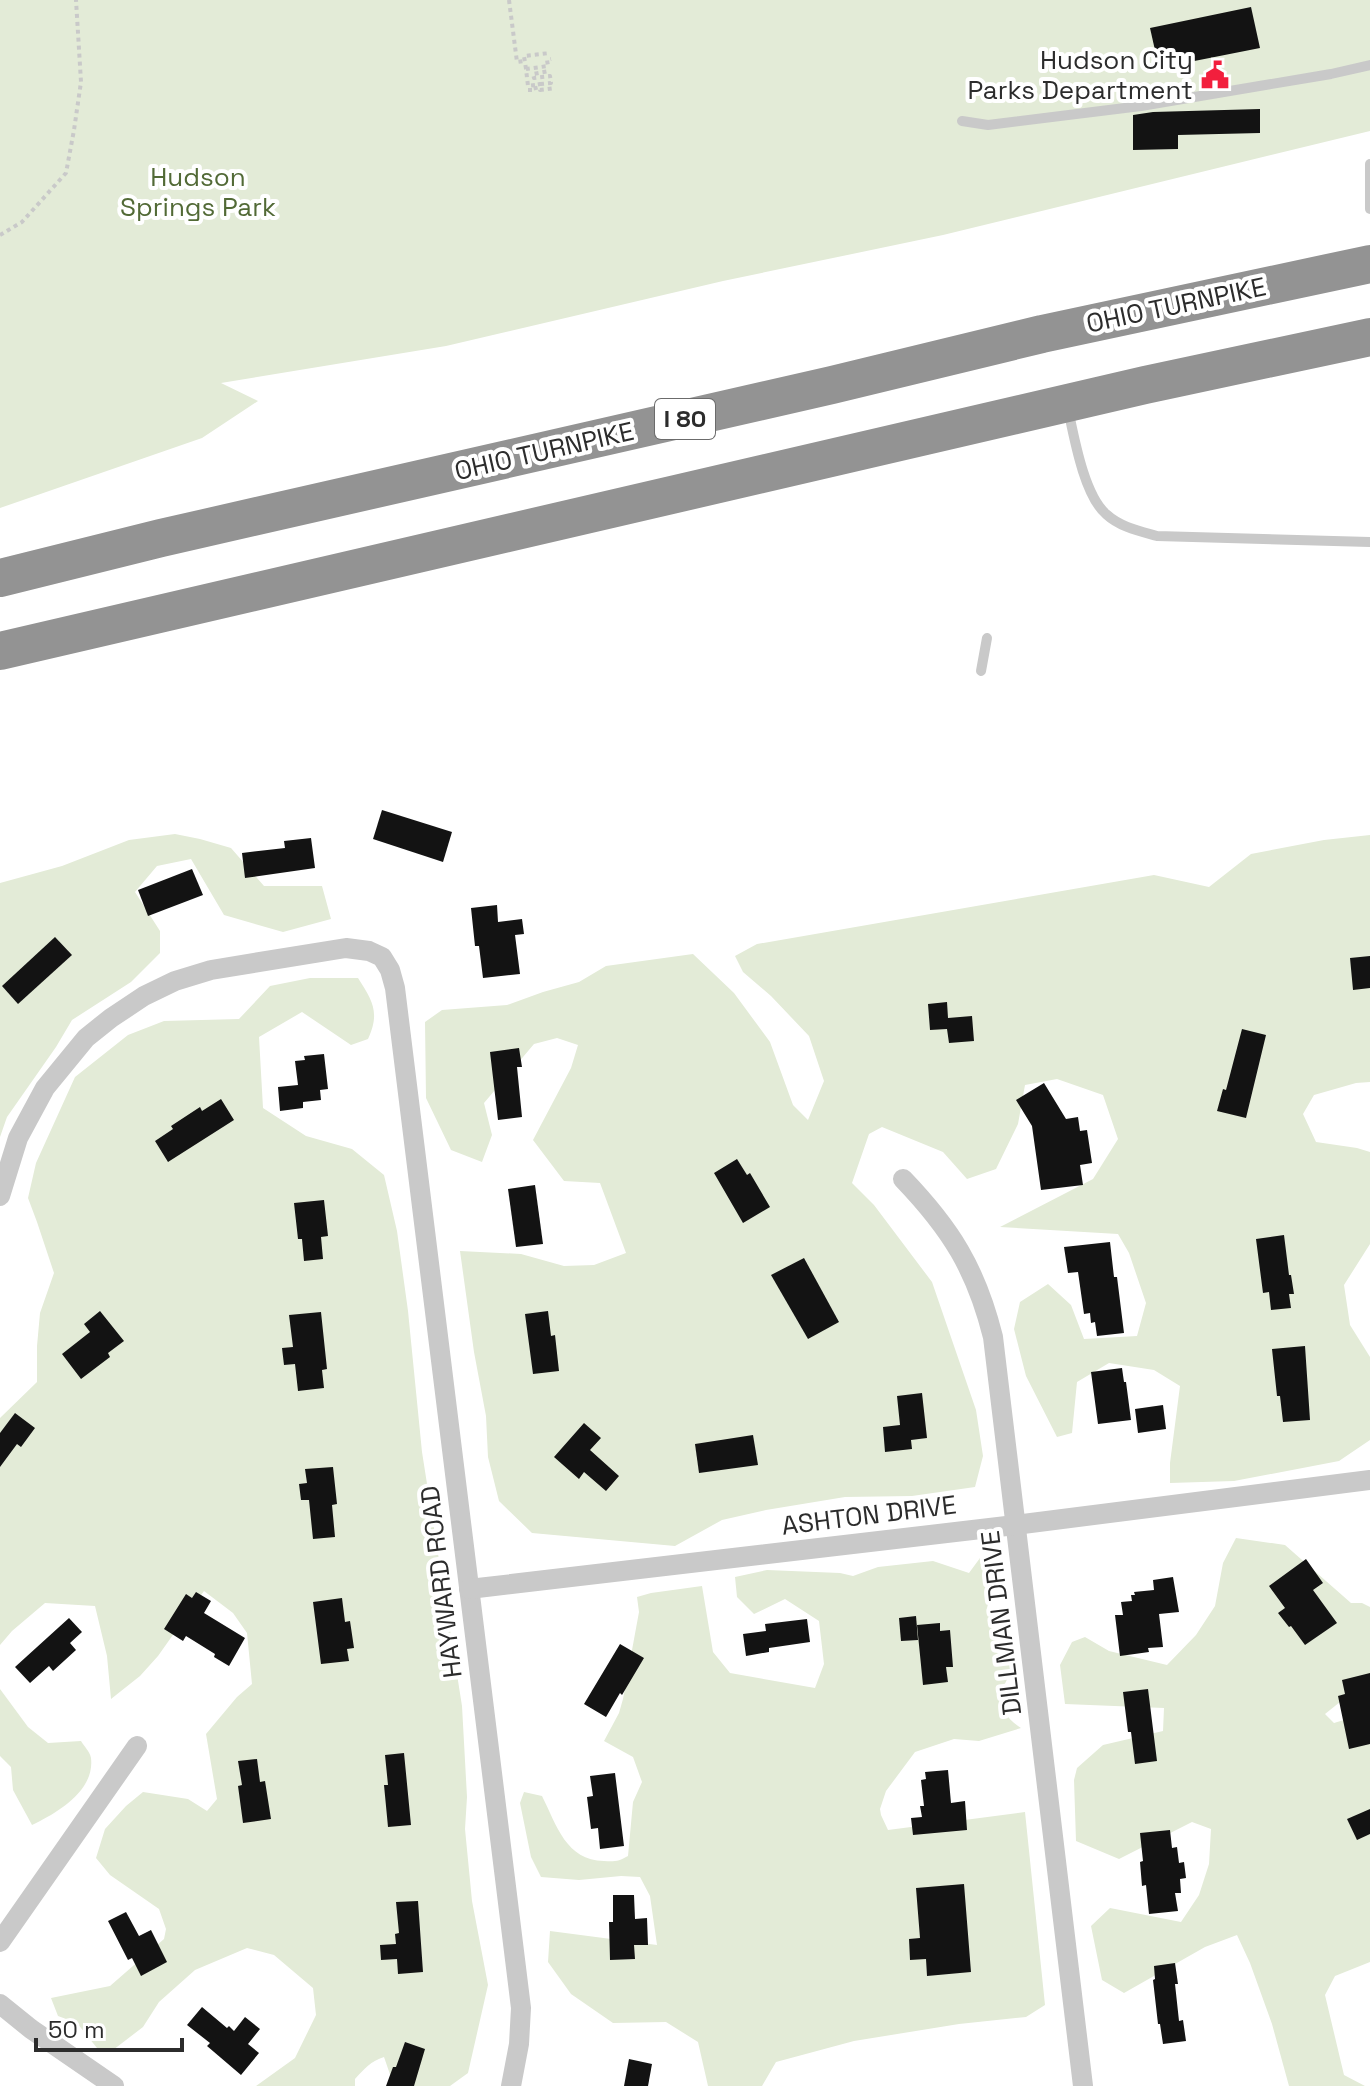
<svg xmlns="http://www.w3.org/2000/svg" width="1370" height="2086" font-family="'Space Grotesk',sans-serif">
<rect width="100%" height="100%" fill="#fff"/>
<!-- green -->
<g fill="#e3ebd7">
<path d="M0 0H1370V131L943 235 723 281 446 346 221 383 258 401 202 438 0 508Z"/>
<path d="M175 834 200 839 231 848 264 886H322L331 919 283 932 224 915 191 859 157 866 135 892 160 931V953L131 982 72 1020 56 1047 7 1117 0 1137V883L62 866 129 840Z"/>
<path d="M1370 835V1082L1356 1083 1314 1095 1303 1114 1316 1142 1357 1148 1370 1152V1244L1344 1285 1350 1325 1370 1357V1440L1339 1461 1234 1481 1170 1483V1463L1180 1386 1154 1370 1109 1363 1077 1382 1072 1433 1057 1437 1026 1376 1014 1329 1020 1302 1048 1284 1071 1305 1084 1339 1137 1336 1146 1303 1129 1253 1118 1234 1000 1227 1093 1179 1118 1139 1103 1095 1057 1079 1025 1085 1018 1124 996 1169 967 1179 943 1152 882 1127 869 1134 852 1183 874 1205 932 1282 976 1410 983 1456 975 1487 912 1496 845 1497 766 1510 722 1520 675 1546 532 1533 499 1501 488 1457 486 1416 474 1352 460 1251 521 1254 564 1266 594 1265 626 1253 600 1183 564 1181 533 1140 571 1068 578 1045 557 1038 534 1044 484 1103 492 1135 482 1162 451 1150 426 1098 425 1022 442 1010 507 1005 543 992 579 982 606 966 693 954 734 993 770 1042 793 1105 808 1120 824 1081 809 1036 771 996 743 972 735 956 757 944 1154 875 1209 887 1251 854 1324 840Z"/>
<path d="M310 978H358C373 1001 380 1013 368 1039L351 1045 302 1012 259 1037 263 1108 306 1136 352 1149 384 1175 397 1231 408 1311 422 1452 462 1706 467 1797 465 1829 472 1901 488 1985 468 2073 450 2086H394L384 2057C371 2061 364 2069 355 2079V2086H256L295 2058 316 2015 313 1988 274 1955 247 1948 195 1970 159 2002 143 2027 113 2050 97 2048 77 2023 58 2016 51 1998 110 1986 164 1939 166 1929 159 1909 110 1875 96 1858 105 1829 126 1806 143 1792 188 1799 207 1811 217 1799 206 1734 237 1697 252 1684 247 1633 233 1613 204 1591 158 1656 140 1676 111 1699 107 1656 95 1606 45 1603 12 1631 0 1645V1418L37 1382V1346L40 1313 54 1273 37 1222 28 1198 36 1163 75 1077 128 1035 164 1021 239 1019 270 986Z"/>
<path d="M1236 1538 1285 1545 1351 1603H1362L1370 1607V1678L1325 1714 1334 1723 1370 1712V1962L1335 1976 1325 1995 1344 2075 1365 2086H1289L1272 2024 1250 1963 1237 1935 1205 1947 1124 1993 1102 1980 1091 1926 1110 1908 1181 1922 1199 1895 1209 1864 1211 1829 1192 1822 1119 1859 1076 1841 1074 1780 1077 1768 1103 1745 1163 1731 1164 1708 1065 1704 1060 1665 1072 1642 1085 1637 1109 1651 1167 1665 1196 1635 1215 1606 1223 1563Z"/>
<path d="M980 1558 996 1573 987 1608 993 1626 1005 1639 1015 1665C1000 1690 992 1709 1021 1728L979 1741 954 1739 915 1752 886 1791 880 1809 881 1815 888 1830 1025 1812 1045 2005 1026 2017 959 2024 854 2041 776 2062 762 2086H708L698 2042 666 2022 613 2023 571 1994 548 1962 550 1931 657 1945 650 1896 640 1877 621 1876 579 1880 541 1877 531 1857 520 1803 524 1792 542 1796C557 1826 566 1860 604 1861 615 1862 619 1861 628 1856L633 1802 642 1782 633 1757 604 1741 619 1713 623 1699 639 1612 637 1597 651 1593 702 1586 713 1652 730 1673 815 1688 824 1664 819 1621 785 1599 754 1614 737 1597 735 1577 767 1570 840 1573 853 1576 878 1567 933 1561 969 1573Z"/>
<path d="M0 1689 28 1727 48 1743 81 1741C84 1746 90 1752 91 1758 95 1791 57 1813 32 1825L13 1790 11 1767 0 1756Z"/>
</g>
<!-- building -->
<g fill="#131313">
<path d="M1251 7 1260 48 1159 68 1150 28Z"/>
<path d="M1260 109V133L1178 135V149L1133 150V115L1153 112Z"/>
<path d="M382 810 452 832 443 862 373 839Z"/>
<path d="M311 838 315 868 245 878 242 853 285 848 284 841Z"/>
<path d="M192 869 203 895 148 916 138 890Z"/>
<path d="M497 905 498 922 522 919 524 934 515 935 520 974 483 978 479 946H475L471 908Z"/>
<path d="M55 937 72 955 18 1004 2 986Z"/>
<path d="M1370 956V988L1353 990 1350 958Z"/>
<path d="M947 1002 948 1018 972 1016 974 1041 949 1043 947 1029 930 1030 928 1004Z"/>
<path d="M1242 1029 1266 1035 1246 1118 1217 1111 1223 1089 1226 1090Z"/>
<path d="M519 1048 522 1067H517L522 1117 498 1120 490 1052Z"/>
<path d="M324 1054 328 1089 320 1090 321 1100 303 1102V1108L280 1111 278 1087 298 1085 295 1061 305 1060 304 1056Z"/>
<path d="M1044 1083 1066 1119 1078 1117 1080 1131 1087 1130 1092 1163 1080 1165 1083 1185 1041 1190 1032 1126 1016 1100Z"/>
<path d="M221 1099 234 1120 168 1162 155 1141 173 1129 171 1126 200 1107 202 1111Z"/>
<path d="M737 1159 747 1175 750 1173 770 1207 743 1223 714 1173Z"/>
<path d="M535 1185 543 1244 516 1247 508 1189Z"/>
<path d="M324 1200 328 1236 321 1237 323 1259 304 1261 302 1239H298L294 1203Z"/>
<path d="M1284 1235 1289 1275H1291L1294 1294H1289L1291 1308 1271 1310 1269 1292 1263 1293 1256 1239Z"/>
<path d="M1110 1242 1114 1277H1117L1124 1333 1097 1336 1095 1322 1091 1323 1090 1313 1084 1314 1078 1272 1068 1273 1064 1247Z"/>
<path d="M804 1258 839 1322 808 1339 771 1275Z"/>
<path d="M100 1311 124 1341 108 1353 110 1357 81 1379 62 1354 90 1332 84 1324Z"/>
<path d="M548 1311 551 1336 555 1335 559 1371 533 1374 525 1314Z"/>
<path d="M321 1312 327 1369 322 1370 324 1388 298 1391 295 1364 284 1365 282 1348 293 1347 289 1315Z"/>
<path d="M1305 1346 1310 1420 1283 1422 1280 1396H1277L1272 1349Z"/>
<path d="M1122 1368 1124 1382H1126L1131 1420 1098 1424 1091 1372Z"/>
<path d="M922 1393 927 1438 911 1440 912 1449 885 1452 883 1427 900 1425 897 1396Z"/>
<path d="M1163 1405 1166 1429 1138 1433 1135 1409Z"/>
<path d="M15 1413 35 1428 21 1447 17 1444 0 1467V1433Z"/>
<path d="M584 1423 601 1438 590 1450 619 1476 606 1491 584 1472 579 1479 554 1457Z"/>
<path d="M753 1435 758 1465 699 1473 695 1444Z"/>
<path d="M333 1467 337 1504 332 1505 335 1537 313 1539 309 1500H301L299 1484 307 1483 305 1469Z"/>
<path d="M1306 1559 1323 1583 1313 1590 1337 1623 1305 1645 1291 1626 1289 1627 1278 1613 1285 1608 1269 1586Z"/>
<path d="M1173 1577 1179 1612 1159 1614 1163 1647 1148 1648 1149 1652 1120 1656 1115 1615H1123L1121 1602 1132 1601 1131 1595H1135L1134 1592 1154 1590 1153 1580Z"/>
<path d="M196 1592 211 1601 204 1613 245 1638 229 1666 214 1657 215 1654 186 1636 183 1641 164 1629 186 1594 192 1598Z"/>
<path d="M342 1598 345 1622 350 1621 354 1648 347 1649 349 1661 321 1664 313 1602Z"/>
<path d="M916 1616 918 1640 901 1641 899 1618Z"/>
<path d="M69 1618 82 1632 70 1643 76 1650 53 1671 49 1666 30 1683 15 1667Z"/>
<path d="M807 1619 810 1642 769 1648V1652L746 1656 743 1634 766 1631 765 1624Z"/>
<path d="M940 1623V1631L950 1630 953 1667H946L948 1682 923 1685 917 1625Z"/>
<path d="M620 1644 644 1658 622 1695 620 1693 606 1717 584 1704Z"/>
<path d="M1370 1673V1744L1349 1749 1338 1696 1345 1694 1342 1680Z"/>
<path d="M1148 1689 1157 1761 1135 1764 1131 1732H1128L1123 1692Z"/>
<path d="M404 1753 411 1825 388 1827 384 1785H388L385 1755Z"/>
<path d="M257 1759 260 1782 265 1781 271 1819 243 1823 238 1786 242 1785 238 1761Z"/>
<path d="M948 1770 951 1803 965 1801 967 1830 913 1835 911 1818 922 1817 920 1806H924L921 1780 926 1779 925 1772Z"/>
<path d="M615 1773 624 1846 600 1849 598 1828 591 1829 587 1797 593 1796 590 1776Z"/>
<path d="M1370 1809V1834L1357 1840 1347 1819Z"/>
<path d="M1170 1830 1172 1848 1177 1847 1179 1863 1184 1862 1186 1878 1180 1879 1181 1893H1175L1178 1911 1149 1914 1146 1885 1142 1886 1140 1862 1143 1861 1140 1833Z"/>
<path d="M964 1884 971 1972 927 1976 926 1959 910 1960 909 1939 920 1938 916 1888Z"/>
<path d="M613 1895H634L635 1919 647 1918 648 1945H634L635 1959 610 1960 609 1922H613Z"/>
<path d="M418 1901 423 1972 398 1974 397 1959 381 1960 380 1945 396 1944 395 1934 399 1933 396 1902Z"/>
<path d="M126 1912 139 1936 151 1930 167 1962 141 1976 132 1958 128 1960 108 1921Z"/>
<path d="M1175 1963 1178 1984H1175L1179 2021 1183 2020 1186 2041 1163 2044 1160 2024H1158L1153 1980 1155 1979 1154 1966Z"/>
<path d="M202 2007 227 2028 229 2026 234 2031 245 2017 260 2029 248 2044 259 2053 241 2075 207 2046 210 2043 187 2025Z"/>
<path d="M405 2042 425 2049 414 2086H386L393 2067H396Z"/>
<path d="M629 2059 652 2064 648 2086H624Z"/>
</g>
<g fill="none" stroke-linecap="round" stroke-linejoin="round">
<!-- path -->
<g stroke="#c9c9c9" stroke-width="4" stroke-dasharray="4 4" stroke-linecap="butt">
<path d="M509 0 517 62 525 61"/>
<path d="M526 69 524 56 550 53"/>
<path d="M540 84 551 83 550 76 534 78 533 74 549 71"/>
<path d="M535 85 528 86 526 69 548 66 547 60 551 59"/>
<path d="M528 90H536L535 85 540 84V90L555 88"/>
<path d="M0 235 22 222 66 173 74 130 81 82 76 0"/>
</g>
<!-- service -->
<g stroke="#c9c9c9" stroke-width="10">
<path d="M962 121 988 125 1141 106 1331 74 1370 65"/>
<path d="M1370 164V209"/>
<path d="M1068 409C1074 437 1084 495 1106 514 1120 527 1139 531 1157 536L1370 542"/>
<path d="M981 671 987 638"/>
</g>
<!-- minor -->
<g stroke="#c9c9c9" stroke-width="20">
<path d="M903 1179C951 1229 976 1269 993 1337L1083 2086"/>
<path d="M0 1196 18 1138 45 1088 86 1038 111 1018 144 996 175 981 211 970 346 948 369 951 382 957 390 970 395 988 521 2008 519 2044 511 2086"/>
<path d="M469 1589 1015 1525 1370 1480"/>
<path d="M0 1942 137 1746"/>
<path d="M0 2004 31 2029 114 2086"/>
</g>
<!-- motorway -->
<g stroke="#939393" stroke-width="38">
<path d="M0 578 161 538 832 385 1042 334 1370 264"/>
<path d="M0 651 1145 385 1370 337"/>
</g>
</g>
<!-- icons -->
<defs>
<symbol id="civic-bare" viewBox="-9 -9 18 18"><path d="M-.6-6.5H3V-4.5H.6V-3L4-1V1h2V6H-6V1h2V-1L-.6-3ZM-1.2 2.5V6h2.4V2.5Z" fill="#f21f3d" stroke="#fff" stroke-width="2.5" paint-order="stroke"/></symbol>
</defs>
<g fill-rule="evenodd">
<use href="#civic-bare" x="1195" y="55" width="40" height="40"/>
</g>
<g text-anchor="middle" stroke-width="8" stroke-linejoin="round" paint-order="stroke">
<!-- shield labels -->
<rect fill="#fff" stroke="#6b6b6b" stroke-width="2" x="655" y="399" width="60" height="40" rx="6"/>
<g font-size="24" font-weight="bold" fill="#2c2c2c">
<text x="685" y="427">I 80</text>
</g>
<!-- poi labels -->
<g font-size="26" fill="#2c2c2c" stroke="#fff" text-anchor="end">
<text x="1193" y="69">Hudson City<tspan x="1193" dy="30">Parks Department</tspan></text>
</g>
<!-- park labels -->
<g font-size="26" fill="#526a36" stroke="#fff">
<text x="198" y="186">Hudson<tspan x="198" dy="30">Springs Park</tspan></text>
</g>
<!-- street labels -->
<g font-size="26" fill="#2c2c2c" stroke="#fff">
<text transform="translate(1176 305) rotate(-12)" y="9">OHIO TURNPIKE</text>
<text transform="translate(544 451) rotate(-13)" y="9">OHIO TURNPIKE</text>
<text transform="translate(869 1515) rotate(-7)" y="9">ASHTON DRIVE</text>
<text transform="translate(441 1582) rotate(-97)" y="9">HAYWARD ROAD</text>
<text transform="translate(1001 1623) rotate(-97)" y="9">DILLMAN DRIVE</text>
</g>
</g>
<!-- scale -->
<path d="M36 2038v12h146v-12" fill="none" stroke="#2c2c2c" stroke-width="4"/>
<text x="48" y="2038" font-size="24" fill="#2c2c2c" stroke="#ffffff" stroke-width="6" paint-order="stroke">50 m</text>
</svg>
